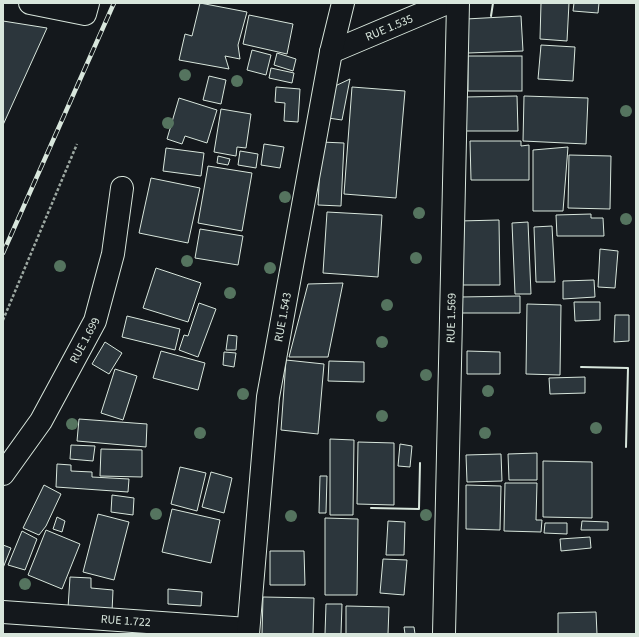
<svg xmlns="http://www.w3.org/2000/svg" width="639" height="637" font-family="'Source Sans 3',sans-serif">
<rect width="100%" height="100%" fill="#14181c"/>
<!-- building -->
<g fill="#2c363c" stroke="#d8e6dc">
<path d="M200 3 247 12 238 45 240 59 225 56 229 69 179 60 185 34 192 36Z"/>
<path d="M541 3H569L567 41 540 39Z"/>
<path d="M574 3H599L598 13 573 11Z"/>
<path d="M249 15 293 24 287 54 243 44Z"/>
<path d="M521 16 523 51 468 53 466 19Z"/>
<path d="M3 21 47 28 3 125Z"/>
<path d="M541 45 575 47 573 81 538 79Z"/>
<path d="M252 50 271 55 266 75 247 70Z"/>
<path d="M277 53 296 59 293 71 274 65Z"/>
<rect x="468" y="56" width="54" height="35"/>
<path d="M271 68 294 73 292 83 269 78Z"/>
<path d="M209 76 226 80 221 104 203 100Z"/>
<path d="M350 79 342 120 328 118 333 87Z"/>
<path d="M276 87 300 89 298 122 284 121 285 103 275 102Z"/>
<path d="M352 87 405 91 396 198 344 194Z"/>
<path d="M517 96 518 131H465V97Z"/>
<path d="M524 96 588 98 586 144 523 141Z"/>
<path d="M179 98 217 110 207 143 185 136 182 144 167 139Z"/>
<path d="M221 109 251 114 246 148 237 147 236 156 214 152Z"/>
<path d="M470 141H521V146L529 145V180H471Z"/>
<path d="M321 142 344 143 341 206 318 205Z"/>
<path d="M264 144 284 147 280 168 261 165Z"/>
<path d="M568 147 563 211H533V150Z"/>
<path d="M166 148 204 153 201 176 163 171Z"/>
<path d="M240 151 258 154 256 168 238 165Z"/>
<path d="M569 155 611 156 610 209 568 208Z"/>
<path d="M218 156 230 159 228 165 217 163Z"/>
<path d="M208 166 252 173 242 231 198 223Z"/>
<path d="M151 178 200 188 188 243 139 233Z"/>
<path d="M327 212 382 215 378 277 323 273Z"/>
<path d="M591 214V218H603L604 236H557L556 215Z"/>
<path d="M499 220 500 285H460L459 221Z"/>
<path d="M528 222 531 294H515L512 223Z"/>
<path d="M552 226 555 282H536L534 227Z"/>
<path d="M200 229 243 236 238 265 195 258Z"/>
<path d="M600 249 618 251 615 288 598 287Z"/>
<path d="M156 268 201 283 188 322 143 308Z"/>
<path d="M594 280 595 297 563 299V281Z"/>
<path d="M343 283 328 357H289L308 284Z"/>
<path d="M520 296V313H460V297Z"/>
<path d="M574 302H600V320L575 321Z"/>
<path d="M199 303 216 309 198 357 179 350 184 335 188 336Z"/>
<path d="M527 304 561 305 560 375 526 374Z"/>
<path d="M615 315H629V341L614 342Z"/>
<path d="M127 316 180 329 175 350 122 337Z"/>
<path d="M228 335 237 336 236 350H226Z"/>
<path d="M105 342 122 353 109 374 92 364Z"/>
<path d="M161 351 205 363 198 390 153 378Z"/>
<path d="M467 351 500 352V374H467Z"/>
<path d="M224 352 236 353 234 367 223 365Z"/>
<path d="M286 360 324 364 318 434 281 430Z"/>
<path d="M329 361 364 362V382L328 381Z"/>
<path d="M115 369 137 376 123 420 101 413Z"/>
<path d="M585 377V393L550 394 549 378Z"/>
<path d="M79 419 147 424 146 447 77 441Z"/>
<path d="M330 439 354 440 353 515H330Z"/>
<path d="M358 442 394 443V505L357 504Z"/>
<path d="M400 444 412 446 410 467 398 466Z"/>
<path d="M71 445 95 446 93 461 70 459Z"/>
<path d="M101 449 142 450V477L100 476Z"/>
<path d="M537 453V480H509L508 454Z"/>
<path d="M501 454 502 481 467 482 466 455Z"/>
<path d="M543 461 592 462V518L543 517Z"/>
<path d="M57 464 71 465V471L92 472V477L129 479 128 492 56 487Z"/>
<path d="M180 467 206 473 197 511 171 504Z"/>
<path d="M211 472 232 478 224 513 202 507Z"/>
<path d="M320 476H327L326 513H319Z"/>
<path d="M505 483H537L536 520H542L541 532 504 531Z"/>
<path d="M44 485 61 494 46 526 39 535 23 528Z"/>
<path d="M466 485 501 486 500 530 466 529Z"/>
<path d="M112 495 134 498 133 515 111 512Z"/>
<path d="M172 509 220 520 211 563 162 552Z"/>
<path d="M98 514 129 522 114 580 83 572Z"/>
<path d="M57 517 65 521 62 532 53 529Z"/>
<path d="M325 518 358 519 357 595H325Z"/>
<path d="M388 521 405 522 404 555H386Z"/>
<path d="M582 521 608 522V530H581Z"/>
<path d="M545 523H567V534L544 533Z"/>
<path d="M46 530 80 544 62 589 28 575Z"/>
<path d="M22 531 37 539 25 570 8 565Z"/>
<path d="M590 537 591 548 561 551 560 539Z"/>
<path d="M3 545 11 548 3 568Z"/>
<path d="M270 551H304L305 585H270Z"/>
<path d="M383 559 407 560 404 595 380 593Z"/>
<path d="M70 577 91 578V588L113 590 112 612 68 608Z"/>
<path d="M168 589 202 592 201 606 168 604Z"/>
<path d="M263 597 314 598 313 634H262Z"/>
<path d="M326 604H342L341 634H325Z"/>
<path d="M346 606 389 607 388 634H346Z"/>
<path d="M596 612 597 634H558V613Z"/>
<path d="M404 627H414L415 634H405Z"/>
</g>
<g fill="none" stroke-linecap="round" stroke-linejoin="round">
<defs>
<g id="street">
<path d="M30 3 85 14 88 3"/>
<path id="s1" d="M331 52 447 3"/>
<path id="s2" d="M3 474 41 421 95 321 113 254 122 188"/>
<path id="s3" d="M3 612 248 629"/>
<path id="s4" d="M248 634 268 397 331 52 343 3"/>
<path id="s5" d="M444 634 458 3"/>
</g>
</defs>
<!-- street casing -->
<use href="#street" stroke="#d8e6dc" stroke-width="24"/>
<!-- path -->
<path stroke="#9da8a2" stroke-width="2.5" stroke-dasharray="3 2" stroke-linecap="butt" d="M3 320 77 144"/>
<!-- street -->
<use href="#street" stroke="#14181c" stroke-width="22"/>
<defs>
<path id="rail" d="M3 253 114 3"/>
</defs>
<!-- rail casing -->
<use href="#rail" stroke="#d8e6dc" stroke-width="4.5"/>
<!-- rail -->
<use href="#rail" stroke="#14181c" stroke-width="3" stroke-dasharray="9" stroke-linecap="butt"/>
<!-- wall -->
<g stroke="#d8e6dc" stroke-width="2">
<path d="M491 16 493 3"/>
<path d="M581 367 628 368 626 447"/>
<path d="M371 508 419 509 420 463"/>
</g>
</g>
<!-- trees -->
<g fill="#55745f">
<circle cx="185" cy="75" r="6"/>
<circle cx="237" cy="81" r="6"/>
<circle cx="626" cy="111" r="6"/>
<circle cx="168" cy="123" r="6"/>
<circle cx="285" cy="197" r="6"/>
<circle cx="419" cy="213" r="6"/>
<circle cx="626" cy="219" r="6"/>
<circle cx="416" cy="258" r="6"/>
<circle cx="187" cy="261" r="6"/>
<circle cx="60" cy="266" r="6"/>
<circle cx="270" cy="268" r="6"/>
<circle cx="230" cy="293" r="6"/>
<circle cx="387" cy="305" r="6"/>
<circle cx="382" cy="342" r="6"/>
<circle cx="426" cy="375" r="6"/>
<circle cx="488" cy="391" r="6"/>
<circle cx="243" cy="394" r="6"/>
<circle cx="382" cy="416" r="6"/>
<circle cx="72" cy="424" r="6"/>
<circle cx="596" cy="428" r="6"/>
<circle cx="200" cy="433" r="6"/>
<circle cx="485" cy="433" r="6"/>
<circle cx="156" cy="514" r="6"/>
<circle cx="426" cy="515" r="6"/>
<circle cx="291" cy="516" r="6"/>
<circle cx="25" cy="584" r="6"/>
</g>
<g text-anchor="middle" stroke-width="3" stroke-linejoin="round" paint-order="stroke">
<!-- street labels -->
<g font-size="12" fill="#d8e6dc" stroke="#14181c">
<text dy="4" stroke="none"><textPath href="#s1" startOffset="63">RUE 1.535</textPath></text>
<text dy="4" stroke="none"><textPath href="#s4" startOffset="319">RUE 1.543</textPath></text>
<text dy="4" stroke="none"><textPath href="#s5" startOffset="316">RUE 1.569</textPath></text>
<text dy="4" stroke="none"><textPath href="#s2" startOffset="157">RUE 1.699</textPath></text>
<text dy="4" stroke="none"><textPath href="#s3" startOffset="123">RUE 1.722</textPath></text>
</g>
</g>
<!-- border -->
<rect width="639" height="637" fill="none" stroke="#d8e6dc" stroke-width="8"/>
</svg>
